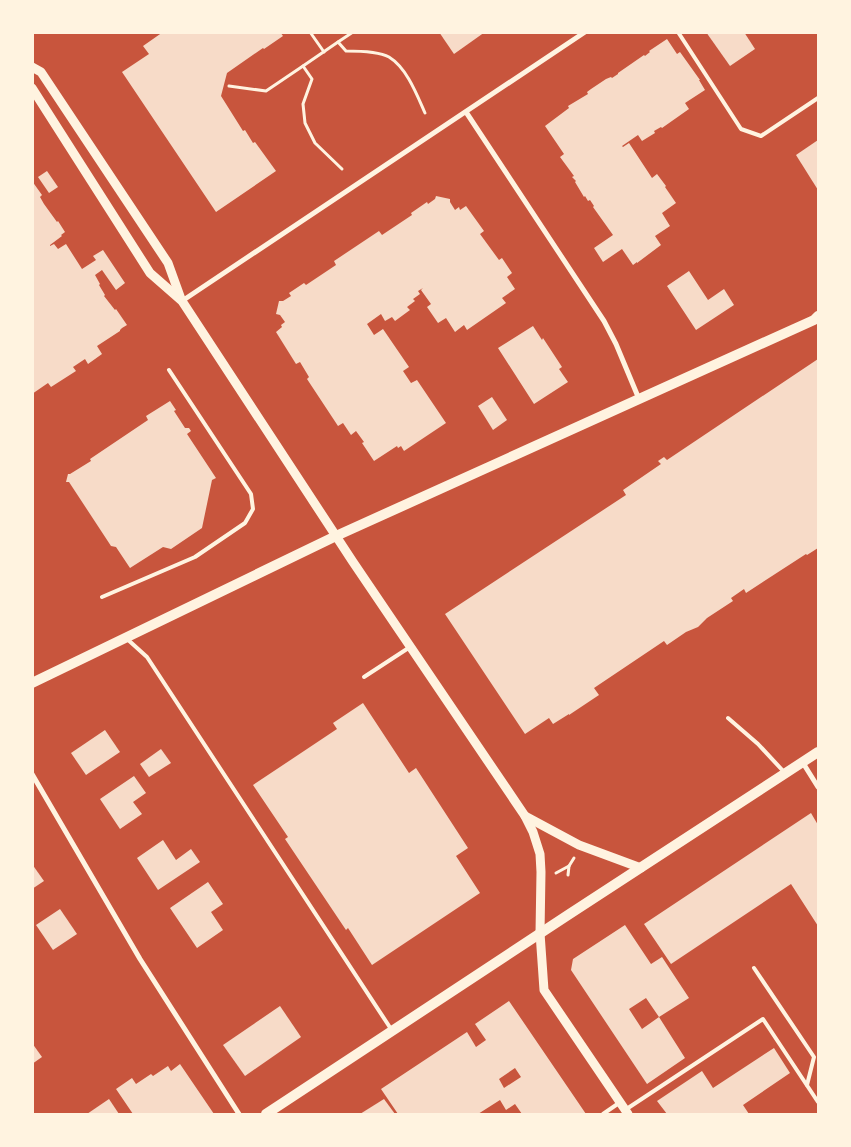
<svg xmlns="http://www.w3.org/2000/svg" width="851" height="1147" font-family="'Work Sans',sans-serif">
<rect width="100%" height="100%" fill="#c8553d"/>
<!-- building -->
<g fill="#f7dbc8" fill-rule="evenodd">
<path d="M163 32H280L283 36 264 49 263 48 227 73 221 96 243 131 245 130 253 143 255 142 276 171 216 212 122 72 149 54 143 46Z"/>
<path d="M439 32H485L454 54Z"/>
<path d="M706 32H744L755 49 730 66Z"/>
<path d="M667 39 677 54 680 52 700 80H699L705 90 685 103 689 109 662 128 661 127 654 131 655 133 642 141 638 135 622 146 623 147 629 143 652 178 657 174 666 186 665 187 676 203 662 213 670 226 655 236 661 245 637 263V262L633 265 622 249 603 262 594 248 613 235 593 207 594 206 590 200 588 201 585 196 584 197 575 182 576 181 572 177 574 176 560 157 564 154 545 126 569 108 568 106 588 94 587 92 591 89 606 79 611 77 612 78 618 74V73L644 55 645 56 650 52 649 51Z"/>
<path d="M818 140V190L796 155Z"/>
<path d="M47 171 58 187 49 193 38 177Z"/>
<path d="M32 181 42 195 40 197 44 204 57 222 58 221 65 232 61 235 62 236 50 245V246L54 244 58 249 66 244 82 269 96 260 93 256 103 250 125 283 116 290 102 270 95 275 100 284 99 285 105 295 104 296 115 310 116 309 127 325 122 328 120 330V331L97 346 102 354 88 364 85 359 73 367 76 371 51 387 48 383 32 394Z"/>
<path d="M436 196 450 199V202L455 210 459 207 460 210 466 206 484 231 480 234 499 260 502 258 512 273 507 277 515 289 502 298 506 303 467 330 464 325 455 332 446 318 438 323 427 307 431 304 421 290 423 288 418 291 420 294 413 299 415 301 407 307 410 310 395 321 392 317 385 321 381 314 367 324 374 335 383 329 409 367 403 371 411 383 417 380 446 423 404 451 401 446 398 448 397 446 374 461 362 443 364 442 356 431 351 435 343 423 338 426 307 379 309 377 300 362 296 364 276 332 282 327 281 325 285 322 280 315 276 314 279 301H283L291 296 289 293 304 283 306 285 336 265 334 261 379 231 382 235 412 215 411 213 427 202 428 204 435 199Z"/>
<path d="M689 271 708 300 724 289 734 305 696 330 667 286Z"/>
<path d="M533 326 542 340 543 338 562 367 559 369 568 382 534 404 498 348Z"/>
<path d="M818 359V548L807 555 806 554 746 593 744 589 731 598 733 601 707 618 698 627 686 632 667 645 664 641 594 688 599 695 569 715V714L553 724 549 718 525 734 445 614 626 495 623 490 661 464 658 461 664 457 667 460Z"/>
<path d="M492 397 507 420 493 430 478 406Z"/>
<path d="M170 401 176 410 174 411 185 428H189L191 431 187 434 216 478 212 480 202 528 171 549 163 547 130 568 116 547 111 546 69 482H66L68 474H70L91 461 90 459 148 420 146 416Z"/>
<path d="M363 703 409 773 416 768 468 848 456 856 480 893 372 965 348 928 346 930 285 839 288 837 253 785 337 729 333 723Z"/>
<path d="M105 730 120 752 86 775 71 753Z"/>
<path d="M161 749 171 763 149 777 140 764Z"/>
<path d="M134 776 146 793 133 802 142 814 120 829 100 799Z"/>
<path d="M811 813 818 825V926L791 884 671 964 644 924Z"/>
<path d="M163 840 176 860 191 849 200 862 158 890 137 858Z"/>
<path d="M32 864 44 881 32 889Z"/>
<path d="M208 882 223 904 211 912 223 930 197 948 170 908Z"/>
<path d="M60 909 77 934 53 950 36 925Z"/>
<path d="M625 925 651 964 662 957 689 998 659 1017 685 1058 647 1084 571 970 573 959ZM646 998 659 1017 642 1029 629 1009Z"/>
<path d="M509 1001 586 1114H522L515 1104 506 1110 500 1100 478 1114H398L381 1089 467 1032 476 1047 486 1040 475 1024ZM515 1068 521 1077 504 1088 499 1079Z"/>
<path d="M280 1006 301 1037 245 1076 223 1045Z"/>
<path d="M32 1043 42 1057 32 1064Z"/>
<path d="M774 1048 790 1073 743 1105 749 1114H667L657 1101 702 1071 713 1088Z"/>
<path d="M180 1064 214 1114H133L116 1089 132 1078 136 1084 151 1074 153 1076 168 1066 171 1071Z"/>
<path d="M109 1099 119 1114H87Z"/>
<path d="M384 1099 395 1114H360Z"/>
</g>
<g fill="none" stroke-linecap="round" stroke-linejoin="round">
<!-- path -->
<g stroke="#fff3e0" stroke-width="3">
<path d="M310 32 324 52"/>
<path d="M338 42 353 32"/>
<path d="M229 86 266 91 303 66"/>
<path d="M342 169 315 143 305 123 303 104 312 79 303 66 338 42 346 51C358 51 378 51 389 57 407 68 417 95 425 113"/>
<path d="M556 873 569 866 574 858"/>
<path d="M568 875 569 866"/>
</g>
<!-- service -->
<g stroke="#fff3e0" stroke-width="4">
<path d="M678 32 741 129 761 136 818 98"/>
<path d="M102 597 195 557 245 523 253 509 251 494 169 370"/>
<path d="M126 638 147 657 391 1029"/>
<path d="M364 677 410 647"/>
<path d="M728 718 758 744 785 773"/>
<path d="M754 968 814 1057 807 1085"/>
<path d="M625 1110 763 1019 818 1102"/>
<path d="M603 1114 619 1103"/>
</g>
<!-- minor -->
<g stroke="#fff3e0" stroke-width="5">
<path d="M466 112 604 321 616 344 639 399"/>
<path d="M182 301 585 32"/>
<path d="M803 763 818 787"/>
<path d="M32 774 140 959 239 1114"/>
</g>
<!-- tertiary -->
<g stroke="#fff3e0" stroke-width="9">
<path d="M32 67 41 72 168 263 181 299"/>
<path d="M32 88 150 273 182 301 353 562 525 816 533 832 540 854 541 872 540 933 544 990 628 1114"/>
<path d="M525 816 579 845 641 868"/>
</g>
<!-- secondary -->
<g stroke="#fff3e0" stroke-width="10">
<path d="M32 683 336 536 814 320 818 316"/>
<path d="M266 1114 568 915 818 752"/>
</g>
</g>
<!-- border -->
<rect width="851" height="1147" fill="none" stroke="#fff3e0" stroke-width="68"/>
</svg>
